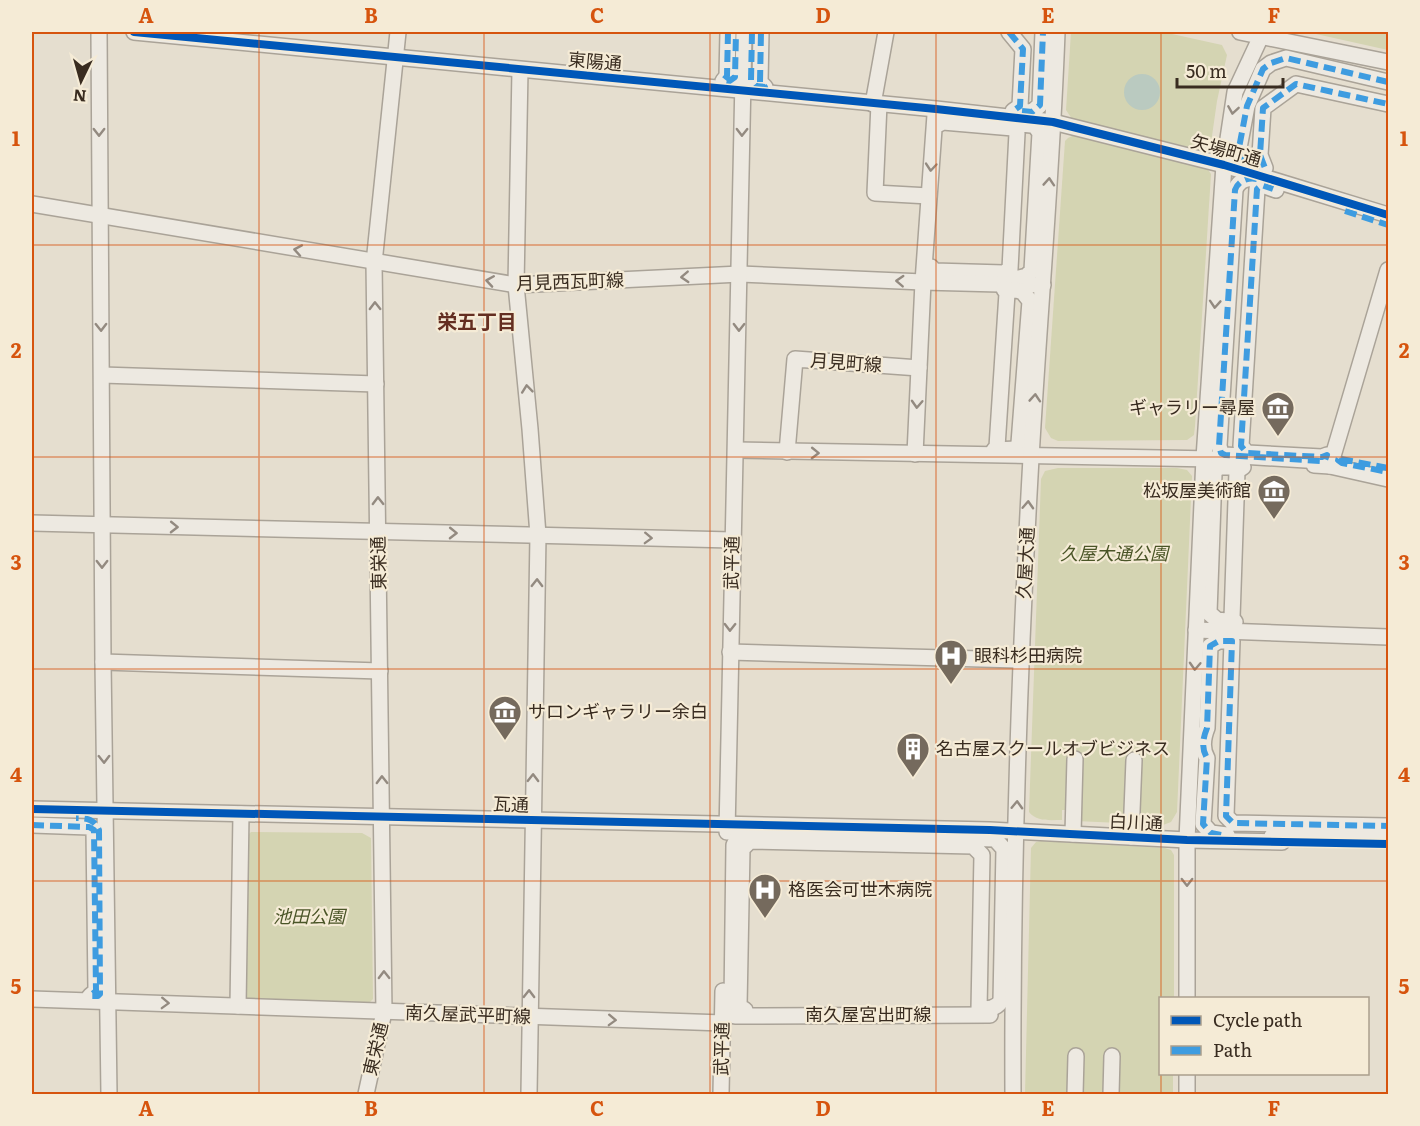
<svg xmlns="http://www.w3.org/2000/svg" width="1420" height="1126" font-family="Literata,'Noto Sans JP',serif">
<rect width="100%" height="100%" fill="#e5decf"/>
<!-- green -->
<g fill="#d4d4b2">
<path d="M1071 32H1163L1222 45 1227 55 1217 101 1211 143 1201 150 1072 119 1066 110Z"/>
<path d="M1307 32H1388V50Z"/>
<path d="M1076 134 1206 167 1211 174 1195 426 1194 435 1187 440 1058 441 1051 438 1045 428 1065 141 1068 138Z"/>
<path d="M1058 468H1177L1187 470 1192 476 1177 812 1171 822 1163 825 1076 821 1068 810H1062V820C1050 820 1037 822 1029 812L1041 479 1045 471Z"/>
<path d="M251 832 362 833 371 838 373 999 367 1005 248 1000 244 996 247 836Z"/>
<path d="M1041 841 1165 848 1171 850 1174 855V998H1160V1074H1173V1094H1025L1031 848 1036 842Z"/>
</g>
<!-- water -->
<circle fill="#bacac0" cx="1142" cy="92" r="18"/>
<g fill="none" stroke-linecap="round" stroke-linejoin="round">
<defs>
<g id="minor">
<path d="M99 32 103 662 109 1094"/>
<path d="M134 32 936 109 1053 122 1224 165 1388 215"/>
<path d="M728 32 727 76 723 81 732 80 735 73"/>
<path d="M1009 32 1023 49 1020 106 1013 111"/>
<path d="M1240 32 1388 62"/>
<path d="M520 70 516 285 530 429 538 535 529 1094"/>
<path d="M1388 82 1286 58 1271 63 1263 69 1247 106 1238 153 1243 160 1265 168 1260 155 1263 108 1296 84 1388 104"/>
<path d="M754 85 765 87 760 82 761 32"/>
<path d="M873 104 886 32"/>
<path d="M879 104 875 193 929 196"/>
<path d="M1016 111 1032 112 1040 105 1043 32"/>
<path d="M945 116 1031 125 1035 126 1040 133 1032 270 1027 276 1019 278 936 276 931 272V267L934 271 1004 273 1010 269 1017 133 1013 128 943 122 939 124 940 119Z"/>
<path d="M1260 180C1250 177 1239 179 1235 190L1219 446 1221 453 1225 455 1321 461 1325 460 1327 455 1322 457 1247 453 1241 446 1257 189 1262 185 1276 190"/>
<path d="M32 204 516 285 740 274 923 282 1043 285"/>
<path d="M1004 289 1022 291 1030 301 1019 443 1016 449 994 450 997 447 1007 293Z"/>
<path d="M102 375 376 384"/>
<path d="M736 450 1213 459"/>
<path d="M787 452 795 359 919 368"/>
<path d="M915 454 923 282 935 115"/>
<path d="M1314 465 1330 466 1388 479"/>
<path d="M1330 466 1388 270"/>
<path d="M1220 467H1243L1237 471 1232 618 1235 622 1217 620 1209 613 1214 474 1215 470Z"/>
<path d="M32 523 732 540"/>
<path d="M1196 630 1388 637"/>
<path d="M730 652 1021 660"/>
<path d="M103 662 380 671"/>
<path d="M32 809 990 830 1187 840 1282 842"/>
<path d="M32 825 89 827 94 830 96 991 90 996H98L100 994"/>
<path d="M727 832 744 32"/>
<path d="M748 832 995 839 1004 849 1001 1001C996 1009 988 1009 979 1009L982 855 973 846 750 841 742 849 739 1006 745 1010 735 1009 732 1001 734 845 739 834Z"/>
<path d="M1073 834 1075 759"/>
<path d="M1227 835 1211 833 1203 824 1207 758C1201 748 1203 738 1207 728L1210 646 1219 641H1232L1226 816 1233 823 1388 826"/>
<path d="M1272 836 1388 840"/>
<path d="M1131 837 1134 760"/>
<path d="M1187 998V840L1204 458 1224 165 1235 92 1263 32"/>
<path d="M32 999 723 1023"/>
<path d="M238 1006 241 814"/>
<path d="M735 1016 990 1015"/>
<path d="M366 1094 384 1012 374 263 398 32"/>
<path d="M721 1094 723 991"/>
<path d="M1013 1094C1012 882 1019 670 1031 458 1039 316 1052 174 1057 32"/>
<path d="M1075 1094 1076 1056"/>
<path d="M1111 1094 1112 1056"/>
<path d="M1187 1094V1074"/>
</g>
</defs>
<!-- minor casing -->
<use href="#minor" stroke="#aaa398" stroke-width="18"/>
<!-- minor -->
<use href="#minor" stroke="#ede9e1" stroke-width="15"/>
<!-- quiet -->
<g stroke="#3e9ce0" stroke-width="6" stroke-dasharray="12 6" stroke-linecap="butt">
<path d="M728 32 727 76 723 81 728 82 735 77 736 32"/>
<path d="M752 32 751 80 756 86 765 87 760 82 761 32"/>
<path d="M1009 32 1023 49 1020 106 1013 111"/>
<path d="M1388 82 1286 58 1271 63 1263 69 1247 106 1238 153 1243 160 1265 168 1260 155 1263 108 1296 84 1388 104"/>
<path d="M1022 111 1032 112 1040 105 1043 32"/>
<path d="M1257 179C1248 177 1238 181 1235 190L1219 446 1221 453 1225 455 1321 461 1325 460 1327 455 1322 457 1247 453 1241 446 1257 189 1262 185 1273 189"/>
<path d="M1345 211 1388 225"/>
<path d="M1388 468 1341 459 1340 456 1338 460 1342 463 1388 472"/>
<path d="M32 825 89 827 94 830 96 991 90 996H98L100 994 99 830C94 819 87 818 76 818"/>
<path d="M1221 835 1211 833 1203 824 1207 758C1201 748 1203 738 1207 728L1210 646 1219 641H1232L1226 816 1233 823 1388 826"/>
</g>
<defs>
<g id="cycleway">
<path d="M134 32 936 109 1053 122 1224 165 1388 215"/>
<path d="M32 809 990 830 1187 840 1388 844"/>
</g>
</defs>
<!-- cycleway casing -->
<use href="#cycleway" stroke="#f5ebd6" stroke-width="11"/>
<!-- cycleway -->
<use href="#cycleway" stroke="#0057b8" stroke-width="8"/>
</g>
<!-- one-way arrows -->
<defs><path id="oneway-chevron" d="M-2-3.5L2.5 0L-2 3.5" fill="none" stroke-width="1.6" stroke-linecap="round" stroke-linejoin="round" transform="scale(1.5)"/></defs>
<g stroke="#938a80">
<use href="#oneway-chevron" transform="translate(1233 110) rotate(99)"/>
<use href="#oneway-chevron" transform="translate(99 132) rotate(90)"/>
<use href="#oneway-chevron" transform="translate(742 132) rotate(91)"/>
<use href="#oneway-chevron" transform="translate(931 167) rotate(95)"/>
<use href="#oneway-chevron" transform="translate(1049 182) rotate(-86)"/>
<use href="#oneway-chevron" transform="translate(298 250) rotate(-170)"/>
<use href="#oneway-chevron" transform="translate(685 277) rotate(177)"/>
<use href="#oneway-chevron" transform="translate(490 281) rotate(-171)"/>
<use href="#oneway-chevron" transform="translate(900 281) rotate(-177)"/>
<use href="#oneway-chevron" transform="translate(1215 304) rotate(94)"/>
<use href="#oneway-chevron" transform="translate(375 306) rotate(-91)"/>
<use href="#oneway-chevron" transform="translate(101 327) rotate(89)"/>
<use href="#oneway-chevron" transform="translate(739 327) rotate(91)"/>
<use href="#oneway-chevron" transform="translate(527 389) rotate(-96)"/>
<use href="#oneway-chevron" transform="translate(1035 398) rotate(-86)"/>
<use href="#oneway-chevron" transform="translate(917 404) rotate(93)"/>
<use href="#oneway-chevron" transform="translate(815 453) rotate(1)"/>
<use href="#oneway-chevron" transform="translate(378 501) rotate(-91)"/>
<use href="#oneway-chevron" transform="translate(1028 505) rotate(-87)"/>
<use href="#oneway-chevron" transform="translate(174 527) rotate(1)"/>
<use href="#oneway-chevron" transform="translate(453 533) rotate(1)"/>
<use href="#oneway-chevron" transform="translate(648 538) rotate(2)"/>
<use href="#oneway-chevron" transform="translate(102 564) rotate(90)"/>
<use href="#oneway-chevron" transform="translate(537 583) rotate(-89)"/>
<use href="#oneway-chevron" transform="translate(730 627) rotate(91)"/>
<use href="#oneway-chevron" transform="translate(1195 666) rotate(93)"/>
<use href="#oneway-chevron" transform="translate(104 759) rotate(89)"/>
<use href="#oneway-chevron" transform="translate(533 778) rotate(-89)"/>
<use href="#oneway-chevron" transform="translate(382 780) rotate(-91)"/>
<use href="#oneway-chevron" transform="translate(1017 805) rotate(-88)"/>
<use href="#oneway-chevron" transform="translate(1187 882) rotate(90)"/>
<use href="#oneway-chevron" transform="translate(384 975) rotate(-91)"/>
<use href="#oneway-chevron" transform="translate(529 994) rotate(-89)"/>
<use href="#oneway-chevron" transform="translate(165 1003) rotate(2)"/>
<use href="#oneway-chevron" transform="translate(612 1020) rotate(2)"/>
</g>
<!-- grid -->
<path fill="none" stroke="#d6540e" stroke-width="1.5" stroke-opacity="0.55" d="M259 32V1094M484 32V1094M710 32V1094M936 32V1094M1161 32V998M32 245H1388M32 457H1388M32 669H1388M32 881H1388M1161 1074V1094"/>
<!-- icons -->
<defs>
<symbol id="museum-pin" viewBox="-11 -11 22 30"><path d="M0 17L-7.5 6A9.5 9.5 0 1 1 7.5 6Z" fill="#756a5d" stroke="#f5ebd6"/><path d="M0-6L6-3V-2H-6V-3ZM-5-1h2V3h-2ZM-1-1h2V3h-2ZM3-1h2V3H3ZM-6 4H6V6H-6Z" fill="#fff"/></symbol>
<symbol id="hospital-pin" viewBox="-11 -11 22 30"><path d="M0 17L-7.5 6A9.5 9.5 0 1 1 7.5 6Z" fill="#756a5d" stroke="#f5ebd6"/><path d="M-5-5h3v3.5h4V-5h3V5h-3V1.5h-4V5h-3Z" fill="#fff"/></symbol>
<symbol id="building-pin" viewBox="-11 -11 22 30"><path d="M0 17L-7.5 6A9.5 9.5 0 1 1 7.5 6Z" fill="#756a5d" stroke="#f5ebd6"/><path d="M-4-6H4V6H1V3H-1V6H-4ZM-2.5-4.3h1.7v1.8h-1.7ZM.8-4.3h1.7v1.8H.8ZM-2.5-1h1.7V.8h-1.7ZM.8-1h1.7V.8H.8Z" fill="#fff"/></symbol>
</defs>
<g fill-rule="evenodd">
<use href="#museum-pin" x="1259" y="389" width="38" height="52"/>
<use href="#museum-pin" x="1255" y="472" width="38" height="52"/>
<use href="#hospital-pin" x="932" y="637" width="38" height="52"/>
<use href="#museum-pin" x="486" y="693" width="38" height="52"/>
<use href="#building-pin" x="894" y="730" width="38" height="52"/>
<use href="#hospital-pin" x="746" y="871" width="38" height="52"/>
</g>
<g text-anchor="middle" stroke-width="4.5" stroke-linejoin="round" paint-order="stroke">
<!-- street labels -->
<g font-size="18" fill="#392c20" stroke="#f5ebd6">
<text transform="translate(595 62) rotate(5)" y="6">東陽通</text>
<text transform="translate(1226 151) rotate(16)" y="6">矢場町通</text>
<text transform="translate(570 282) rotate(-2)" y="6">月見西瓦町線</text>
<text transform="translate(846 363) rotate(4)" y="6">月見町線</text>
<text transform="translate(379 563) rotate(-91)" y="6">東栄通</text>
<text transform="translate(732 563) rotate(-89)" y="6">武平通</text>
<text transform="translate(1026 563) rotate(-87)" y="6">久屋大通</text>
<text transform="translate(511 805) rotate(2)" y="6">瓦通</text>
<text transform="translate(1136 823) rotate(3)" y="6">白川通</text>
<text transform="translate(468 1015) rotate(2)" y="6">南久屋武平町線</text>
<text x="868" y="1021">南久屋宮出町線</text>
<text transform="translate(376 1049) rotate(-77)" y="6">東栄通</text>
<text transform="translate(722 1049) rotate(-89)" y="6">武平通</text>
</g>
<!-- poi labels -->
<g font-size="18" fill="#392c20" stroke="#f5ebd6" text-anchor="start">
<text x="1255" y="414" text-anchor="end">ギャラリー尋屋</text>
<text x="1251" y="497" text-anchor="end">松坂屋美術館</text>
<text x="974" y="662">眼科杉田病院</text>
<text x="528" y="718">サロンギャラリー余白</text>
<text x="936" y="755">名古屋スクールオブビジネス</text>
<text x="788" y="896">格医会可世木病院</text>
</g>
<!-- park labels -->
<g font-size="18" font-style="italic" fill="#4a5527" stroke="#f5ebd6">
<text x="1114" y="560">久屋大通公園</text>
<text x="309" y="923">池田公園</text>
</g>
<!-- neighbourhood labels -->
<g font-size="20" font-weight="bold" fill="#642e21" stroke="#f5ebd6">
<text x="477" y="329">栄五丁目</text>
</g>
</g>
<!-- border -->
<rect width="1420" height="1126" fill="none" stroke="#f5ebd6" stroke-width="66"/>
<!-- legend -->
<rect x="1159" y="997" width="210" height="78" fill="#f5ebd6" stroke="#aa9f8d" stroke-width="1.5"/>
<rect x="1171" y="1016" width="30" height="9" fill="#0057b8" stroke="#aa9f8d" stroke-width="1.5"/>
<text x="1213" y="1027" font-size="18" fill="#392c20">Cycle path</text>
<rect x="1171" y="1046" width="30" height="9" fill="#3e9ce0" stroke="#aa9f8d" stroke-width="1.5"/>
<text x="1213" y="1057" font-size="18" fill="#392c20">Path</text>
<!-- north arrow -->
<g transform="translate(81 81) rotate(185)" stroke="#f5ebd6" stroke-width="4.5" paint-order="stroke">
<path d="M0-4.5L10 22L0 15L-10 22Z" fill="#392c20"/>
<text y="-9" font-size="16" font-weight="bold" text-anchor="middle" fill="#392c20">N</text>
</g>
<!-- scale -->
<path d="M1177 78v9h106v-9" fill="none" stroke="#392c20" stroke-width="3"/>
<text x="1186" y="78" font-size="18" fill="#392c20" stroke="#f5ebd6" stroke-width="4.5" paint-order="stroke">50 m</text>
<rect x="33" y="33" width="1354" height="1060" fill="none" stroke="#d6540e" stroke-width="2"/>
<g font-size="20" text-anchor="middle" font-weight="bold" fill="#d6540e">
<text x="146" y="23">A</text>
<text x="371" y="23">B</text>
<text x="597" y="23">C</text>
<text x="823" y="23">D</text>
<text x="1048" y="23">E</text>
<text x="1274" y="23">F</text>
<text x="16" y="146">1</text>
<text x="1404" y="146">1</text>
<text x="16" y="358">2</text>
<text x="1404" y="358">2</text>
<text x="16" y="570">3</text>
<text x="1404" y="570">3</text>
<text x="16" y="782">4</text>
<text x="1404" y="782">4</text>
<text x="16" y="994">5</text>
<text x="1404" y="994">5</text>
<text x="146" y="1116">A</text>
<text x="371" y="1116">B</text>
<text x="597" y="1116">C</text>
<text x="823" y="1116">D</text>
<text x="1048" y="1116">E</text>
<text x="1274" y="1116">F</text>
</g>
</svg>
